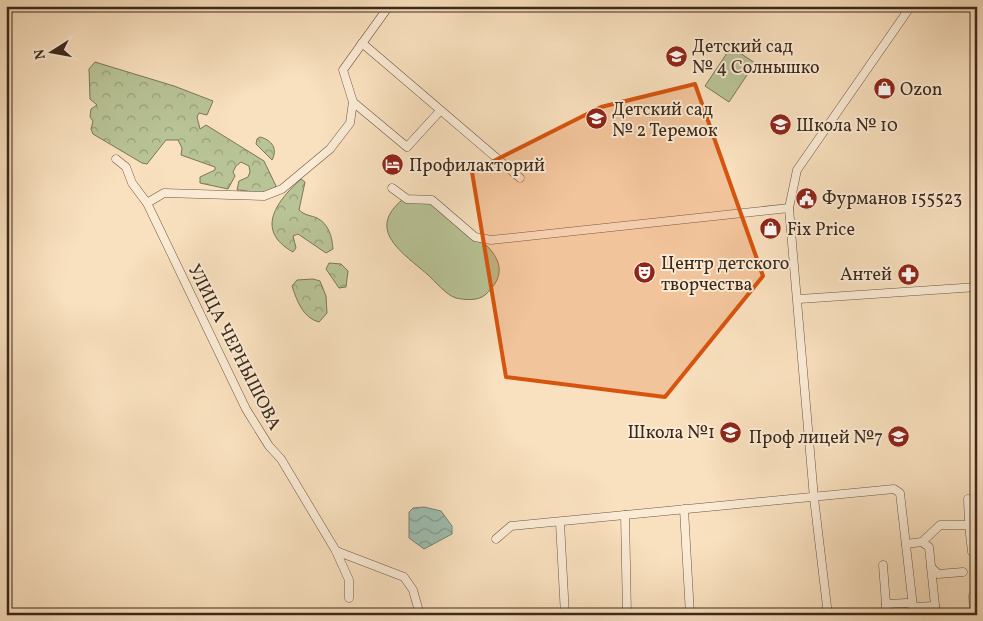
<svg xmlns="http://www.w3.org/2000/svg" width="983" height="621" font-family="Vollkorn,serif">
<defs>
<pattern id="forest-crowns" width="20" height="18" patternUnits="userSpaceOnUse" patternTransform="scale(1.25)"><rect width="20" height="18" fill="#b8c396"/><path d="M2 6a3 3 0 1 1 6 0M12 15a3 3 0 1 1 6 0" fill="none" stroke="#979e7a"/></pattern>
<pattern id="water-waves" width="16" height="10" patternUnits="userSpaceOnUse" patternTransform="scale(1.25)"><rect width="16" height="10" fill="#9ebdaf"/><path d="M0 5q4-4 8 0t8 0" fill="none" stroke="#829a8e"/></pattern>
</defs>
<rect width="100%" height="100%" fill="#f9e0be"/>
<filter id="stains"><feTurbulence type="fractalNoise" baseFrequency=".004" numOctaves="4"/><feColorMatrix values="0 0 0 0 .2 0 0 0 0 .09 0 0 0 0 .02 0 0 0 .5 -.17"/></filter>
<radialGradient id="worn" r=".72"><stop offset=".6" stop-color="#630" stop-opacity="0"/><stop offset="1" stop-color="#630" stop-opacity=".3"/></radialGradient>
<!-- forest -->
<g fill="url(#forest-crowns)" stroke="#7a7658">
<path d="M95 62 174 86 213 101 207 115 199 113 197 117 200 129 206 125 264 161 276 186C266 198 250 190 237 190L239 181 248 177 250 172 249 166 241 162 236 166 233 172 235 176 228 189 200 183V177L215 170V167L181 155 182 148 178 140H166L147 164 142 163 93 134 91 129 93 121 90 117 91 109 97 105 90 99 89 69Z"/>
<path d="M260 137C272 140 278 149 272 160L256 144 257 139Z"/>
<path d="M301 179 305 182 299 210C306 216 310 215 317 218 329 224 332 237 333 249L326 253 298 234 293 236 296 248 293 252C254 230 277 201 301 179Z"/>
<path d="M329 263 341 264 348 271 346 287 339 288 326 269Z"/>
<path d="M313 279 320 281 326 296 327 313 319 322C303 318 297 301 292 286L297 280Z"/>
</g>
<!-- park -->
<g fill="#b8c396" stroke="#7a7658">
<path d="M731 47 755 63 729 102 705 86Z"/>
<path d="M407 196C414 197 427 195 433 199 444 205 453 216 462 224 484 243 519 265 485 295 478 301 465 300 456 298 446 295 435 281 427 274 399 250 364 228 407 196Z"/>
</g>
<!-- water -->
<path fill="url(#water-waves)" stroke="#778174" d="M424 507 441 511 452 526V534L424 549 409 538V512L413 508Z"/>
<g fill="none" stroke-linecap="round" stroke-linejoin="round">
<defs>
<g id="minor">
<path d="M362 43 520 178"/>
<path d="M353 102 407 147 440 111"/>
<path d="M116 159 126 167 132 183 147 203 246 409 269 446 281 459 336 551 349 580V598"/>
<path d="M392 188 407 199 432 200 475 237 491 240 789 208"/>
<path d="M147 203 164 193 264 196 282 189 330 149 350 123 353 102 343 70 389 6"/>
<path d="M799 299 977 287"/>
<path d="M968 499 969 525"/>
<path d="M684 509 690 615"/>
<path d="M625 515 627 615"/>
<path d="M560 523 565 615"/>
<path d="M496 539 511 526 894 489 900 493 914 615"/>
<path d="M922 542 940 525H969L972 552"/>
<path d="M906 544 922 542 929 547 936 615"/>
<path d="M336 551 404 577 413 590 420 615"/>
<path d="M883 565 886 604 907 603 913 605"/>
<path d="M931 567 938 574 963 572"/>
<path d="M973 596 974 615"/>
<path d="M886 604V615"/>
<path d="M913 607 935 606"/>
<path d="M828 615 814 498 789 208 797 170 911 6"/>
</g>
</defs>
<!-- minor casing -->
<use href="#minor" stroke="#6b5644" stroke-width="9"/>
<!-- minor -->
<use href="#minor" stroke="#fbebd5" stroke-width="8"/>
</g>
<!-- marked area -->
<path fill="#d7540e" fill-opacity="0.2" stroke="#d7540e" stroke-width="4" stroke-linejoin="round" d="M695 84 763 276 665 397 506 377 472 172 601 107Z"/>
<!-- icons -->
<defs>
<symbol id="school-disc" viewBox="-11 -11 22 22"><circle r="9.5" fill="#8f2418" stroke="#fbebd5"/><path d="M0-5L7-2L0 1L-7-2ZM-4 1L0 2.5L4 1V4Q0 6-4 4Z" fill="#fff"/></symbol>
<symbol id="shop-disc" viewBox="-11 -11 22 22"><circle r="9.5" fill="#8f2418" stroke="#fbebd5"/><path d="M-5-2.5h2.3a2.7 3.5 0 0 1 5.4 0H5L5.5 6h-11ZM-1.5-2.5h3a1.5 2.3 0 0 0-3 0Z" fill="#fff"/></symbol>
<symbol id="hotel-disc" viewBox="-11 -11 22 22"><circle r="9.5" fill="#8f2418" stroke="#fbebd5"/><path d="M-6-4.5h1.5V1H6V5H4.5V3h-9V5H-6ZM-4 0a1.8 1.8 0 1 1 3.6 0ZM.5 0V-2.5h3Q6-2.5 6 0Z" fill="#fff"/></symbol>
<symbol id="civic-disc" viewBox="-11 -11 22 22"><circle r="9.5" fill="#8f2418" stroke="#fbebd5"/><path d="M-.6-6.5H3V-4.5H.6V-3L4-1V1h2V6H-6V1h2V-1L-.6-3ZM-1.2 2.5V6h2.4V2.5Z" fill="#fff"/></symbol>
<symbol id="theatre-disc" viewBox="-11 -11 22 22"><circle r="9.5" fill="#8f2418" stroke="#fbebd5"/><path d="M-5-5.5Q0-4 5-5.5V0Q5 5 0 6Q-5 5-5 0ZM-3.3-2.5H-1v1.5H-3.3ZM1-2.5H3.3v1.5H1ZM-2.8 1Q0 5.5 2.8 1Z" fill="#fff"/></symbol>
<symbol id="pharmacy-disc" viewBox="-11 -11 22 22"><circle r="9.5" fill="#8f2418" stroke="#fbebd5"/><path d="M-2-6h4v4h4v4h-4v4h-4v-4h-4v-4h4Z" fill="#fff"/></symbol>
<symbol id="university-disc" viewBox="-11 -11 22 22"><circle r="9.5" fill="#8f2418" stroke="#fbebd5"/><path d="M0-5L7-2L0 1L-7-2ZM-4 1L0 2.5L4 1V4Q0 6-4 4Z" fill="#fff"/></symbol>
</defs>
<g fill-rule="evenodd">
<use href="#school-disc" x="664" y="44" width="25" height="25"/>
<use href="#shop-disc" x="872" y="76" width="25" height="25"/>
<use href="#school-disc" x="584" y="106" width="25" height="25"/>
<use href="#school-disc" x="768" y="112" width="25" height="25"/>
<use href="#hotel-disc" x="380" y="152" width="25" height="25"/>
<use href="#civic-disc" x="794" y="186" width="25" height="25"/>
<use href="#shop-disc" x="758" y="216" width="25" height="25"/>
<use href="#theatre-disc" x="632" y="260" width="25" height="25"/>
<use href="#pharmacy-disc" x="896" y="262" width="25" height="25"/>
<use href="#school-disc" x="718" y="420" width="25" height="25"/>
<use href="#university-disc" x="886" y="424" width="25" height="25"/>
</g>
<g text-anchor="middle" stroke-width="4" stroke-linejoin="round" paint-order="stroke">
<!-- poi labels -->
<g font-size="18" fill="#3c281b" stroke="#fbebd5" text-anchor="start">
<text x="692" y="52">Детский сад<tspan x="692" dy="21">№ 4 Солнышко</tspan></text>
<text x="900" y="95">Ozon</text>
<text x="612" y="115">Детский сад<tspan x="612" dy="21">№ 2 Теремок</tspan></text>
<text x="796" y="131">Школа № 10</text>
<text x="409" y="171">Профилакторий</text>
<text x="822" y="204">Фурманов 155523</text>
<text x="787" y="235">Fix Price</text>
<text x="661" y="269">Центр детского<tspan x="661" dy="21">творчества</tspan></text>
<text x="892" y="280" text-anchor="end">Антей</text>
<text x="715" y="438" text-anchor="end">Школа №1</text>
<text x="883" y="443" text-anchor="end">Проф лицей №7</text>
</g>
<!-- street labels -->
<g font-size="18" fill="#3c281b" stroke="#fbebd5">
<text transform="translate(235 347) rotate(63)" y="6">УЛИЦА ЧЕРНЫШОВА</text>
</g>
</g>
<!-- margin -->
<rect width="983" height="621" fill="none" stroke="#f9e0be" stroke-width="25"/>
<rect x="8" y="8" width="968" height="606" fill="none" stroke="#3c281b" stroke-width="2.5"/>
<rect x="12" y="12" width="958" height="596" fill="none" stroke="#3c281b"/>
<!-- north arrow -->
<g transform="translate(52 52) rotate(259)" stroke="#fbebd5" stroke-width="4" paint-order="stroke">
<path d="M0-4L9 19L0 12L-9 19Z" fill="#3c281b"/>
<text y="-8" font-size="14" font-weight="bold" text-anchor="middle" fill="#3c281b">N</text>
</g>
<rect width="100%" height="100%" filter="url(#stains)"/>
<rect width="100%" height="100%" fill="url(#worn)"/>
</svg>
